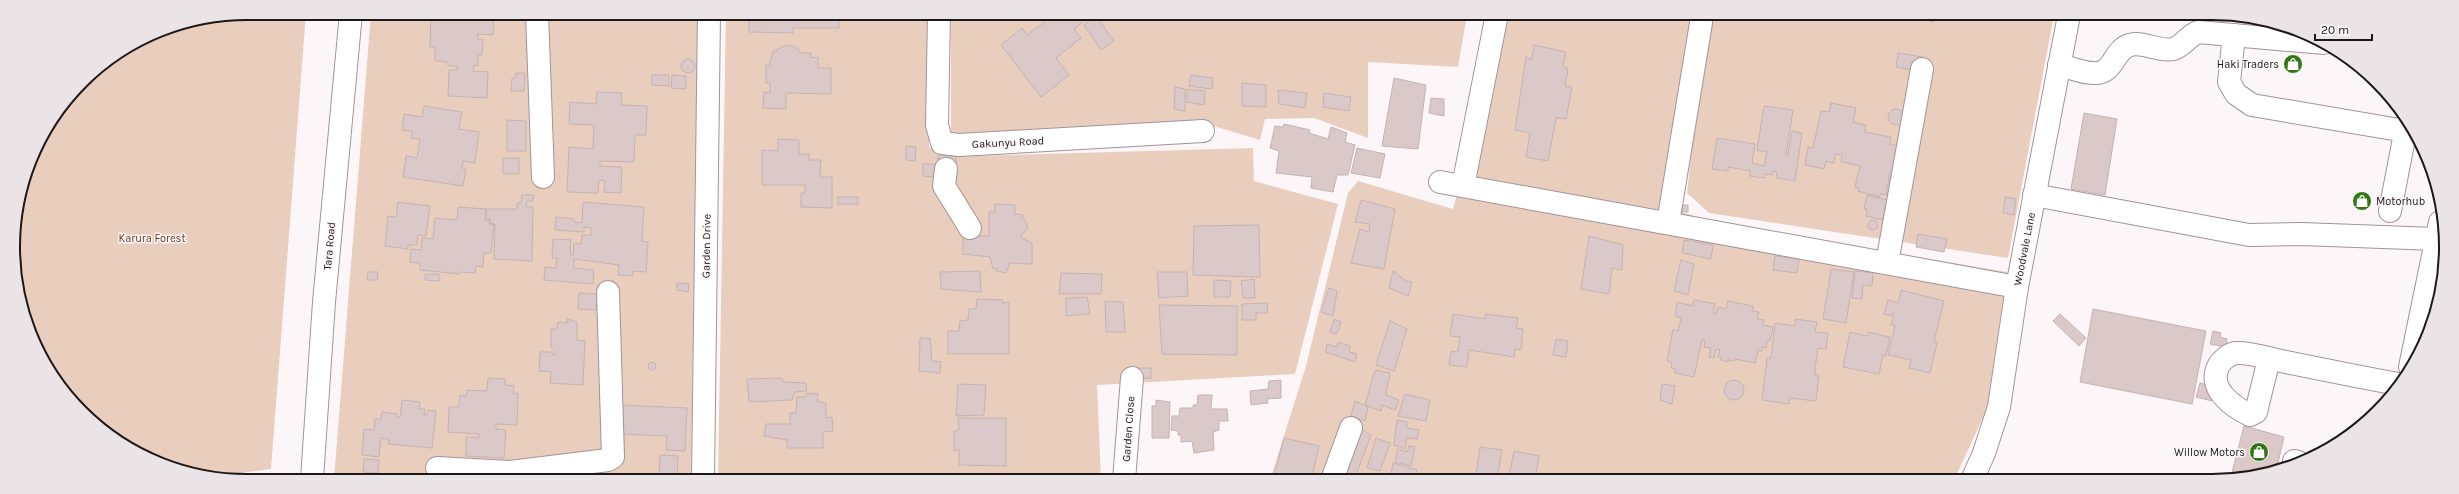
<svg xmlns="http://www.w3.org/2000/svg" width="2459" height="494" font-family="Karla,sans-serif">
<rect width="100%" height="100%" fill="#fdf6f9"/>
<!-- green -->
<g fill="#e9cebe">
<path d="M247 13H306L271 469 210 477 130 450 71 401 25 322 13 232 31 157 82 81 158 31Z"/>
<path d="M371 13H698L691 479H334Z"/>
<path d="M726 13 929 14V148L975 156 1253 148 1254 181 1338 204 1295 374 1097 385 1101 480 718 479Z"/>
<path d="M951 14H1467L1458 67 1368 62V138L1314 118 1265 119 1260 140 1210 125 951 134Z"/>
<path d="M1506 14H1695L1662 207 1731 226 2007 272 1987 409 1954 480H1270L1306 366 1348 193 1358 181 1453 209Z"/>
<path d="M1707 14 2054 15 2008 258 1709 213 1687 193Z"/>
</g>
<!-- building -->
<g fill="#dac9c8" stroke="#c4b3b2">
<path d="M444 13H482V16H494L493 35 478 34V39L483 40 482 55H478V66L474 65 473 71 488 72 487 98 448 96 449 70H457V66H448V62L435 61V47H430L431 14Z"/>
<path d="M749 13 839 14V28H793V33L749 32Z"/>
<path d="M1055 14H1087L1089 17 1074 29 1081 38 1056 58 1069 75 1041 97 1001 45 1022 28 1027 35Z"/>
<path d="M1929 15H1936L1934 22 1928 20Z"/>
<path d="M1096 16 1114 41 1101 50 1084 25Z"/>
<path d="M786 45 794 46 802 53H811V57L818 58V68H831V94L786 93V109L763 108 764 92 770 93V83H766V65H769L773 52Z"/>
<path d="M1534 45 1566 52 1563 66 1568 69 1565 86 1572 87 1566 119 1556 118 1548 161 1526 157 1530 133 1515 130 1526 57 1531 60Z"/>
<path d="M1898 53 1922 57 1918 78 1913 70 1896 67Z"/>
<circle cx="688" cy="66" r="7"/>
<path d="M516 73H525L524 91H511L512 78H515Z"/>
<path d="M652 75H669V86L652 85Z"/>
<path d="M672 75 686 76V89L671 88Z"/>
<path d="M1191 75 1213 78 1212 89 1189 86Z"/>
<path d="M1394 78 1426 85 1418 149 1382 146Z"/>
<path d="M1242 83 1266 85V107L1242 106Z"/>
<path d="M1175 87 1185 89V111L1174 109Z"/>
<path d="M1187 89 1205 91 1204 105 1187 102Z"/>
<path d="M1278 90 1307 93 1305 108 1279 104Z"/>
<path d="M597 92 622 93 621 105 647 106 646 135H635L634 162 600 161V166L622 167 621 193 604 192 605 181 599 180 598 193 567 192 569 147 593 149 594 125 569 124 570 102 596 104Z"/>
<path d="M1324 93 1351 97 1349 111 1323 107Z"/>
<path d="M1431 98 1444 99V116L1429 113Z"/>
<path d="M1831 103 1856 108 1853 122 1866 125 1865 132 1891 137 1890 144 1899 146V174L1890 172 1886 195 1880 194V197L1858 191 1859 188 1855 187 1860 166 1841 162 1842 155 1835 154 1834 163 1826 161 1824 169 1805 165 1808 147 1813 148 1821 111 1829 112Z"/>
<path d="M424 106 462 112 459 129 479 132 475 163 463 161 462 168 466 169 463 186 403 177 406 156 417 158 420 139 411 138 412 131 402 130 404 114 422 117Z"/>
<path d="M1764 106 1793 110 1786 155H1788L1792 131 1802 133 1795 181 1776 178 1777 172 1773 171 1772 175 1765 174 1764 178 1750 176V171L1728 167V171L1712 169 1717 138 1755 144 1752 163 1764 166 1767 152 1757 150Z"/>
<circle cx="1896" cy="117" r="8"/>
<path d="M2084 113 2117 119 2105 195 2071 189Z"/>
<path d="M507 120 526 121V151H507Z"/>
<path d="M1284 124 1310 130 1309 133 1328 139 1331 127 1347 133 1345 142 1355 145 1348 175H1337L1333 192 1311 188 1312 177 1276 173 1279 151 1270 148 1275 126 1283 127Z"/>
<path d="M778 139 799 140V154H809V160H821L820 177H832V208L801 207V193H805V185H762V150L778 151Z"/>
<path d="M906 146 916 147 915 161 906 160Z"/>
<path d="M1357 148 1385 154 1380 178 1351 173Z"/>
<path d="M938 155 956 156V169L938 168Z"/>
<rect x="503" y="158" width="16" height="16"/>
<path d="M923 164H935V177L923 176Z"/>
<path d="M522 195H534L533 201H527L526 207H533L532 261 494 259 495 224 490 223V219H486V209H517V203H521Z"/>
<path d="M1867 195 1887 200 1883 220 1866 216 1867 209H1864Z"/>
<rect x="838" y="197" width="20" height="7"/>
<path d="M2005 197 2016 199 2014 215 2003 213Z"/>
<path d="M1361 200 1395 209 1384 269 1351 263 1360 229 1369 232 1370 224 1355 222Z"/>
<path d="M398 202 430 206 426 236 418 235 417 245H408V249L385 246 388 216 396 217Z"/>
<path d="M583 202 644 207 642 241 648 242 646 272 633 271V276L618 275 619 265 574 259V268L594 270 593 284 544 280 545 267 556 268 557 258H552L553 239 571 240 570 254 573 255 574 243 581 244 582 235H591V228L584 227V232L555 230 556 217 574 219V222L582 223Z"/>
<path d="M995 204 1015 205V214L1023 215 1022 219 1025 220 1028 228 1020 237 1032 243V264L1010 263 1006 273 996 271 997 268 993 269 990 257 963 254V236H989V212H995Z"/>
<rect x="1682" y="205" width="6" height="7"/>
<path d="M458 207 486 209 485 220H490L489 224 494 225 491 253H484L483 267 476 266 475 273 460 272V274L420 270V263L410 262 411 249 421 250 422 238 433 239 435 218 457 220Z"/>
<circle cx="1873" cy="225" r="5"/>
<path d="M1259 225 1260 277 1193 275 1194 226Z"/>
<path d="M1918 234 1947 239 1944 252 1916 247Z"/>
<path d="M1589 236 1623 245 1622 270 1612 268 1609 294 1581 289Z"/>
<path d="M1684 240 1713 245 1711 259 1682 253Z"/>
<path d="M1775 256 1799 259 1797 273 1773 270Z"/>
<path d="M1681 260 1694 264 1688 295 1674 291Z"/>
<path d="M1831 269 1854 272 1846 323 1823 319Z"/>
<path d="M980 271 981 292 941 289 940 272Z"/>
<path d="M1393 271 1406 281 1412 282 1408 296 1389 288Z"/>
<path d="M1855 271 1873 273 1872 286 1863 285 1862 299 1852 298Z"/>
<path d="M368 272H378L377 280H367Z"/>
<path d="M1157 272H1187L1188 296 1159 298Z"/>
<path d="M1061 273 1102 274 1101 294H1059Z"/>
<path d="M425 274H439V281L425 280Z"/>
<path d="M1254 279 1255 298H1243L1241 281Z"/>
<path d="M1214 280 1231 281 1230 297H1214Z"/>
<path d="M677 283 689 284 688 292 677 290Z"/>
<path d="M1329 288 1337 291 1333 316 1321 312Z"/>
<path d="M1901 290 1944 301 1934 342 1937 343 1930 373 1909 368 1911 360 1888 355 1895 326 1891 325 1894 313H1892L1891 316 1884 314 1888 300 1898 303Z"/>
<path d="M579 293 597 294 596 310 578 309Z"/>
<path d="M1087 297 1090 314 1066 316V298Z"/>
<path d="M977 299 1003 300 1002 303 1009 302V354H948V331H959L960 321 968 320 969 309H976Z"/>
<path d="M1694 300 1715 304 1713 313 1716 314 1718 307 1726 309 1728 301 1753 306 1752 311 1759 312 1757 319 1764 320 1763 325 1773 327 1770 341H1767L1766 348 1762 347V351L1758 350 1755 363 1735 359 1734 361 1728 360V362L1721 360V357H1718L1720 350 1716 349 1714 358 1709 357 1711 348 1704 347 1705 341 1702 340 1694 377 1675 373V369L1671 368 1672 363 1667 361 1673 329 1678 331 1681 318 1675 316 1677 302 1693 306Z"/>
<path d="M1105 301 1123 302 1125 332H1106Z"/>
<path d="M1268 303 1267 313H1256V320H1242V304Z"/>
<path d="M1159 305 1237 306V355L1162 354Z"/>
<path d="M2093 309 2206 331 2192 404 2080 382Z"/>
<path d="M1453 314 1485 319 1486 314 1518 318 1516 328 1523 329 1521 350 1515 349 1514 357 1469 350 1467 367 1449 365 1451 351 1458 352 1460 337 1450 336Z"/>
<path d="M2060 314 2086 338 2079 346 2053 321Z"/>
<path d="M567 319 577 322V340L585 341 583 385 550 383 551 372 539 371 540 352H552V355H555V351L551 347V329H557L558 322 567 323Z"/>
<path d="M1334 319 1341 322 1337 334 1330 332Z"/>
<path d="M1795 319 1817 322 1815 332 1828 333 1826 349 1818 348 1815 368 1816 376H1819L1816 401 1790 398 1789 404 1762 400 1767 358H1771L1775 323 1795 326Z"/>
<path d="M1390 321 1407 329 1394 371 1376 365Z"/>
<path d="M2213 331 2221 333 2220 337 2227 339 2226 347 2210 344Z"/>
<path d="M1850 332 1867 336 1868 332 1890 337 1886 356 1883 355 1879 374 1843 367Z"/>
<path d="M920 338H930L932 361 941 362 940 373 919 371Z"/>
<path d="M1556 339 1568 341 1566 357 1553 355Z"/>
<path d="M1338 342 1350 346 1349 352 1357 354 1355 362 1326 352 1327 344 1337 347Z"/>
<circle cx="652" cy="366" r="4"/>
<path d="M1136 368H1151V378L1137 379Z"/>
<path d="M1375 370 1390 373 1386 395 1399 400 1395 410 1382 405 1381 411 1365 405Z"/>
<path d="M488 378 505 379V385L514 386 513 393 518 394 517 425 496 424V429L506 430 504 458 466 456V437L479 438V434L448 432 449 407H459L460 395 466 396 467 390 487 391Z"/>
<path d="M782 378 784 382 806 383 807 391 795 392 792 400 749 402 747 379Z"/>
<path d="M1281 380V398L1267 399 1268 403 1251 405 1250 391 1268 389 1269 381Z"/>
<circle cx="1734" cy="390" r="10"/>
<path d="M2200 383 2215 387 2212 401 2196 397Z"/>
<path d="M958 384 986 385 984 415 956 416Z"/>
<path d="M1662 384 1675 386 1672 404 1660 400Z"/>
<path d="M806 393 818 394 817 401 826 403V418L832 417 833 431 823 432V448H787V440L764 436 766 424H790V413H796L797 397H806Z"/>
<path d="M1405 394 1430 400 1426 421 1398 416Z"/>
<path d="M1198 395H1212L1211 409H1227L1228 421H1219V430L1213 432 1214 450 1194 453 1192 441 1181 442V435H1178V431L1171 430 1172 416H1179L1180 408H1193V405H1197Z"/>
<path d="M402 400 420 402 419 409H425L424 415H427L428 410 436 411 432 448 388 444 389 439 381 438 379 457 362 455 364 429 374 430 375 419H381L382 412 397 414V417H400Z"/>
<path d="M1156 400 1170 402 1169 438H1152V406H1156Z"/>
<path d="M1355 401 1368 407 1365 421 1351 416Z"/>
<path d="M622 405 687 408 685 451 666 450 667 436 621 434Z"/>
<path d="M958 418H1006V466L959 465V449L954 451V431L959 430Z"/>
<path d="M1397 420 1407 422V428L1419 430 1417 439 1407 438 1405 449 1394 445Z"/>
<path d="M2244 426 2284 437 2277 467 2230 480Z"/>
<path d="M1357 427 1371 435 1354 480H1344Z"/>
<path d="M1284 438 1319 446 1311 480H1273Z"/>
<path d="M1376 438 1390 443 1380 471 1367 468Z"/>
<path d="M1409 446 1415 447 1411 466 1395 462 1398 449 1407 452Z"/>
<path d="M1480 447 1502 450 1497 480H1475Z"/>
<path d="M1514 451 1539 456 1535 480H1514L1509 477Z"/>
<path d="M660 455 678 456 677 477 659 476Z"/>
<path d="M364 459 379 460 378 473 363 472Z"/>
<path d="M1393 463 1417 470 1414 480H1390Z"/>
</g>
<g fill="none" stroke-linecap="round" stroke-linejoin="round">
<defs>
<g id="minor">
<path d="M537 13 543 177"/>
<path d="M939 14 937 125 942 143 959 145 1203 131"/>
<path d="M2234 35 2229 82 2236 94 2252 105 2411 132"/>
<path d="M2059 65C2070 67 2084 74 2096 73 2114 73 2114 49 2130 45 2143 41 2159 52 2173 49 2182 47 2188 36 2198 32L2324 43"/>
<path d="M946 169 944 186 970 228"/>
<path d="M1440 182 2017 287"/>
<path d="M1463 186 1497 14"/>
<path d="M2034 195 2249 235 2302 234 2436 239"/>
<path d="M2390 211 2407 123"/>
<path d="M1668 223 1701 23"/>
<path d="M1887 263 1922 69"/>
<path d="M2269 359 2256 412 2250 415C2233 407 2206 388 2219 365 2222 360 2229 354 2236 353 2250 352 2267 358 2281 361 2320 369 2359 377 2398 384"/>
<path d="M2294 461 2298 462"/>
<path d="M437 468 510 472 608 460 613 457 608 292"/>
<path d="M312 479 324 302 351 13"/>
<path d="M703 479 709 13"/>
<path d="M1124 480 1132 378"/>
<path d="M1332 480 1351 428"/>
<path d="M1972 480 1984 453 1999 407 2017 287 2069 15"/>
</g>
<path id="highway" d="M2410 367 2440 222"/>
</defs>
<!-- minor casing -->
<use href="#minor" stroke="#a29398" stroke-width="24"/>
<!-- highway casing -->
<use href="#highway" stroke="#a29398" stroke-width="24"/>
<!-- minor -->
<use href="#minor" stroke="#fff" stroke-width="22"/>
<!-- highway -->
<use href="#highway" stroke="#fff" stroke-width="22"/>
</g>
<!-- icons -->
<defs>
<symbol id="shop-disc" viewBox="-11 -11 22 22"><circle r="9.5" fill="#307617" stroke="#fdf6f9"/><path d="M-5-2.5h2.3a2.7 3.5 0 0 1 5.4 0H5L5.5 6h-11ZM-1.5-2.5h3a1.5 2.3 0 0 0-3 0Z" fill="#fff"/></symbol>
</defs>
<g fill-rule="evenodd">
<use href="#shop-disc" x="2282" y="53" width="22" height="22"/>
<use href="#shop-disc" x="2351" y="190" width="22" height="22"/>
<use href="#shop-disc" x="2248" y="441" width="22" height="22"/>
</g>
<g text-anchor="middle" stroke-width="3" stroke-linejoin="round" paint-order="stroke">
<!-- poi labels -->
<g font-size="11" fill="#1d1719" stroke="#fdf6f9" text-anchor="end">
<text x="2279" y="68">Haki Traders</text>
<text x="2376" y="205" text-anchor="start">Motorhub</text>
<text x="2245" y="456">Willow Motors</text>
</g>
<!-- street labels -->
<g font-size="11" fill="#1d1719" stroke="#fdf6f9">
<text transform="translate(1008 142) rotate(-3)" y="4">Gakunyu Road</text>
<text transform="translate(329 246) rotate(-85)" y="4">Tara Road</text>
<text transform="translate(706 246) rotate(-89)" y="4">Garden Drive</text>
<text transform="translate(2024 249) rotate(-79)" y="4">Woodvale Lane</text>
<text transform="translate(1128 429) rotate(-86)" y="4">Garden Close</text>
</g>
<!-- park labels -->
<g font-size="11" fill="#643719" stroke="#fdf6f9">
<text x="152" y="242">Karura Forest</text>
</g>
</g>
<!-- crop -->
<path d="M0 0H2459V494H0ZM247 20H2212A227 227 0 0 1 2439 247V247A227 227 0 0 1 2212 474H247A227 227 0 0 1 20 247V247A227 227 0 0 1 247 20Z" fill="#ebe4e7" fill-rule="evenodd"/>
<path fill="none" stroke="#1d1719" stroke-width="2" d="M247 20H2212A227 227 0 0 1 2439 247V247A227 227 0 0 1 2212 474H247A227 227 0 0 1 20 247V247A227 227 0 0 1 247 20Z"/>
<!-- scale -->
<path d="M2315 34v6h57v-6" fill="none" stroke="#1d1719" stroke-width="2"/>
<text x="2321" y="34" font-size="12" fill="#1d1719" stroke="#fdf6f9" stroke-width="3" paint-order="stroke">20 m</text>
</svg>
